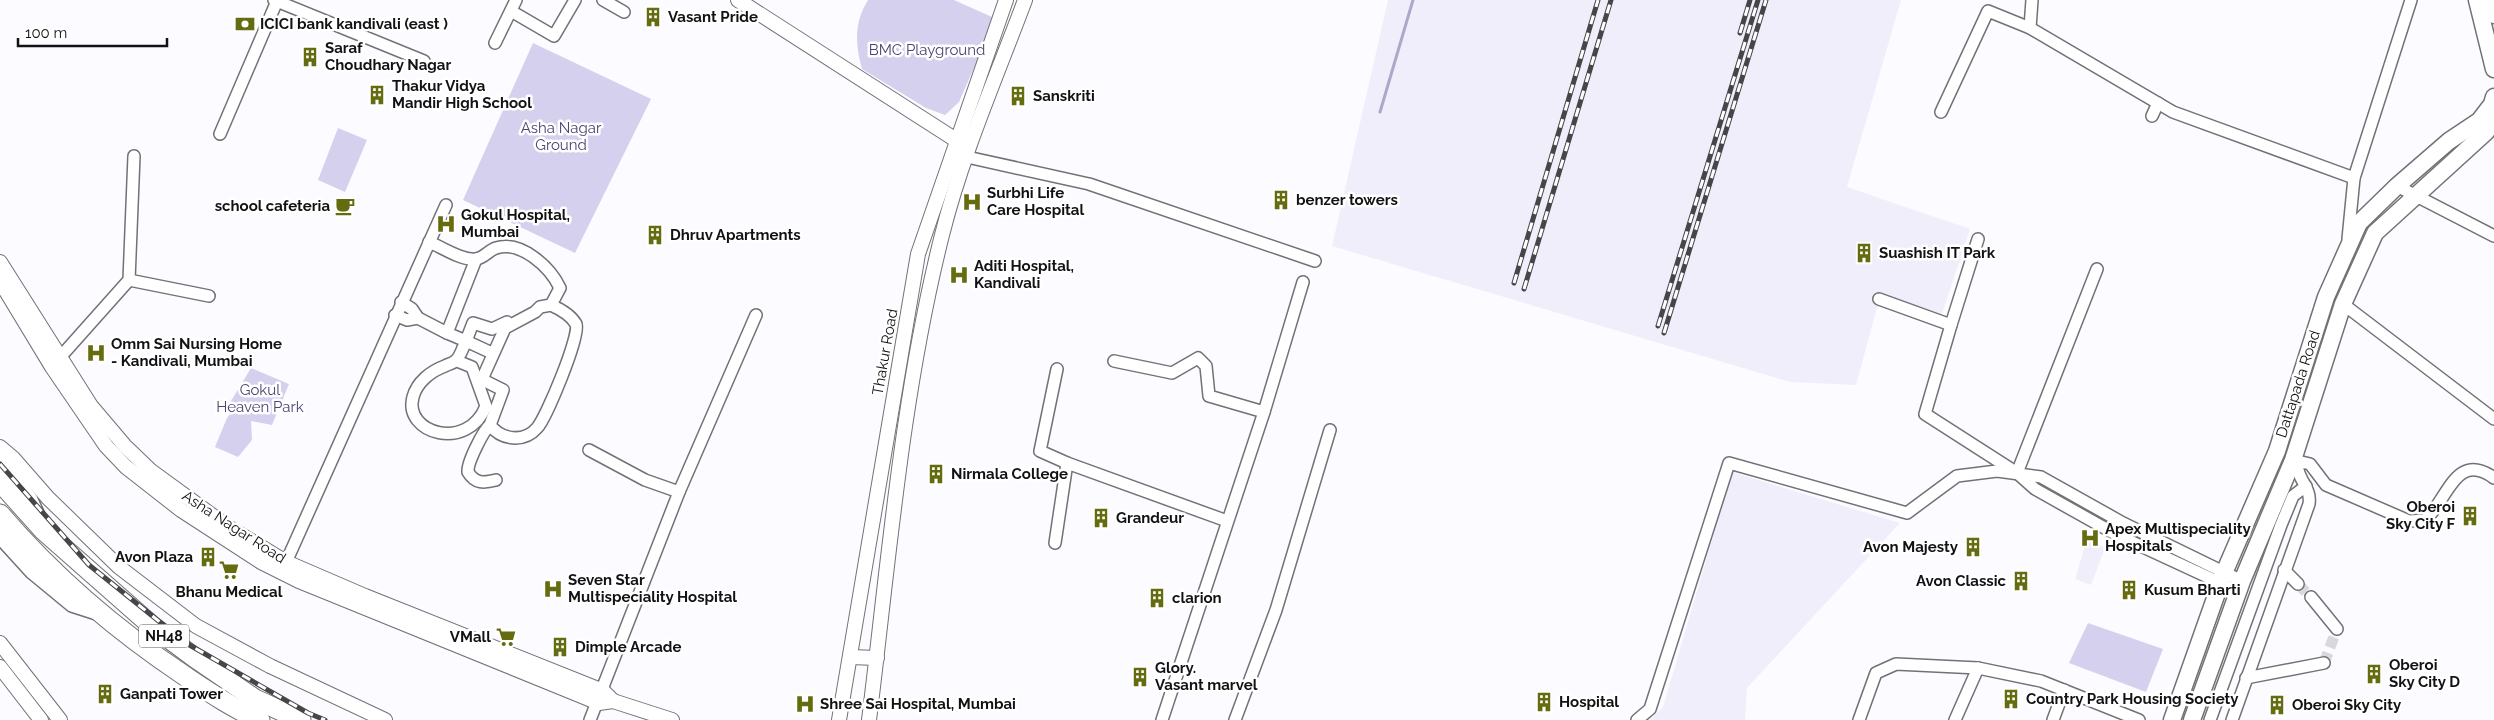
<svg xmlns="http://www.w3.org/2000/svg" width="2494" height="720" font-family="Raleway,sans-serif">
<rect width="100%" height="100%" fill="#fcfbff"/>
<!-- built -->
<g fill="#f1eefc">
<path d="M1388 0H1901L1847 187 1970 229 1942 314 1881 293 1856 385 1790 382 1332 246Z"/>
<path d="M1732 472 1900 523 1747 688 1745 720H1650L1663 707Z"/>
<path d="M2087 539 2105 548 2091 585 2075 579Z"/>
</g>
<!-- green -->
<g fill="#d6d0ef">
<path d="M868 0H954L992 17 984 45 959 102 945 115 926 108 862 69C855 44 854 22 868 0Z"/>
<path d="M533 43 651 99 575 253 463 200Z"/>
<path d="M338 128 367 140 345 192 318 180Z"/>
<path d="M251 368 289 384 272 425 251 421 252 440 238 457 215 447 227 418 234 409 228 406Z"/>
<path d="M2088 623 2163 649 2146 692 2069 663Z"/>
</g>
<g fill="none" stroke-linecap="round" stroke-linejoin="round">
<!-- stream -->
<path stroke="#aea8c8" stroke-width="3" d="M1380 112 1413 0"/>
<!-- minor-tunnel -->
<g stroke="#d9d8dc" stroke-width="11" stroke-dasharray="11 5.5" stroke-linecap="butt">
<path d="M2298 584 2311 597"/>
<path d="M2324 663 2337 629"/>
</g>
<defs>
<g id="minor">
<path d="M274 0 424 61"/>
<path d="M603 0 624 12"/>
<path d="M511 11 554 36 575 0"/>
<path d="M2030 28 2032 0"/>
<path d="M495 43 516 0"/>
<path d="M1941 112 1988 11 2030 28 2173 112 2354 178"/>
<path d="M2152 116 2158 103"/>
<path d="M220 134 277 1"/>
<path d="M958 155 1089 184 1315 261"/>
<path d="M2397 186 2494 236"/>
<path d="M2348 239 2354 178 2411 0"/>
<path d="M429 242C442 247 462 261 476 259 484 258 489 250 496 248 521 240 550 267 560 288L551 305 540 307 535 312 505 328 483 377 485 381 503 390 490 425C501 440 524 443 537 428 546 418 581 335 576 324 571 315 560 309 551 305"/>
<path d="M129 280 209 296"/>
<path d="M1879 299 1951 325 1925 414 2017 473 2035 489 2117 535 2238 591"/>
<path d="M401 302 412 309 418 318"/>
<path d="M2343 304 2494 419"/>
<path d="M395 315 407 320 418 318 447 333 476 259"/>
<path d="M1951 325 1978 239"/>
<path d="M447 333 466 341 473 323 492 329 507 322"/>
<path d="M457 361 472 367 486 406C468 452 403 434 413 397 417 382 431 371 445 366 448 364 452 364 455 361 460 358 463 347 466 341L492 353"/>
<path d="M1114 361 1172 373 1198 358 1206 366 1209 396 1264 412"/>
<path d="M55 363 129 280 134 156"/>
<path d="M1057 369 1040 451 1067 463 1227 521"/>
<path d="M490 425C483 431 467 463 468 472 475 484 484 483 496 480"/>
<path d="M589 450 645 480 679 492"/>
<path d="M2293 460 2310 464 2326 485 2409 521 2425 520 2428 517C2448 497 2457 451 2494 478"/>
<path d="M2017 473 2097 269"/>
<path d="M1055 543 1067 463"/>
<path d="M283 569 446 205"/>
<path d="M2284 570 2298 584"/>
<path d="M2311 597 2337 629"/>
<path d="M2246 678 2324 663"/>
<path d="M590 720 679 492 756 315"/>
<path d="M1162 720 1264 412 1303 282"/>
<path d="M1235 720 1276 610 1330 430"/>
<path d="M1637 720 1650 709 1729 463 1907 513 1957 476 1997 471 2041 477 2123 523 2242 581"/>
<path d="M1859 720 1876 673 1896 664 1978 668"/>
<path d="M1955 720 1978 668 2041 681 2139 720"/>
<path d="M2053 720 2064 690"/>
<path d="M2210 720 2281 525 2293 496 2306 486"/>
<path d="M2232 720 2309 504C2312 487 2295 478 2298 462"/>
</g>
<g id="tertiary">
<path d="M738 0 956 140"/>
<path d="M0 262 91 406 125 446 151 471 228 527 286 562 365 596 603 691 613 701"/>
<path d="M0 281 52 367 106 446 126 467 181 510 261 562 299 581 599 703 613 701 672 720"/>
<path d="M0 447 13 458 48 498 119 567 196 626 270 666 385 720"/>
<path d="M0 643 60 720"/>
<path d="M850 657 877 658"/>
<path d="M0 667 41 720"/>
<path d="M839 720 918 254 1006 0"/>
<path d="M869 720C889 558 902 394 942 235 962 155 996 78 1025 0"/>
</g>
<g id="secondary">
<path d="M2477 0 2494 69"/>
<path d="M2490 0 2494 15"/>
<path d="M0 461 29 499 38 519"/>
<path d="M0 535 33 571 73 604 98 612"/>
<path d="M2172 720 2224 573 2277 451 2326 297 2359 223 2397 186 2449 141 2479 121 2492 104 2494 97"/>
<path d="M2192 720 2242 581 2293 460 2343 304 2375 233 2486 132 2494 122"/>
</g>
<g id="trunk">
<path d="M0 482 43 530 152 626 195 658 255 699 301 720"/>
<path d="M0 514C54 577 116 630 185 676 209 692 234 709 260 720"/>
</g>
</defs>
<!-- minor casing -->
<use href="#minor" stroke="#727176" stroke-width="14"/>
<!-- tertiary casing -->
<use href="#tertiary" stroke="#727176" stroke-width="16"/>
<!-- secondary casing -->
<use href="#secondary" stroke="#727176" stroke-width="19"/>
<!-- trunk casing -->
<use href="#trunk" stroke="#727176" stroke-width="21"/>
<!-- minor -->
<use href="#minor" stroke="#fff" stroke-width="11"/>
<!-- tertiary -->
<use href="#tertiary" stroke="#fff" stroke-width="14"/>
<!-- secondary -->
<use href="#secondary" stroke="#fff" stroke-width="16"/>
<!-- trunk -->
<use href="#trunk" stroke="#fff" stroke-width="19"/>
<defs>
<g id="rail">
<path d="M1740 33 1750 0"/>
<path d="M1514 283 1598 0"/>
<path d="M1524 289 1611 0"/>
<path d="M1658 326 1758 0"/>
<path d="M1664 333 1766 0"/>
<path d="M0 464 89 565 186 643 308 713 325 720"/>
</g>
</defs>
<!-- rail casing -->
<use href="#rail" stroke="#464649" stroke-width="5"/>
<!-- rail -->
<use href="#rail" stroke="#fff" stroke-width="3" stroke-dasharray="9" stroke-linecap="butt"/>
</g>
<!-- icons -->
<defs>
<symbol id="building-bare" viewBox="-9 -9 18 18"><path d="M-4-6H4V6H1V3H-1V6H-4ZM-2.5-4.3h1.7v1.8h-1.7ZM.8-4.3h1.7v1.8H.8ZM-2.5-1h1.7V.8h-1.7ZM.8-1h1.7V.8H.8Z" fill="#656b0f" stroke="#fff" stroke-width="2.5" paint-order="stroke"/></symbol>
<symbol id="bank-bare" viewBox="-9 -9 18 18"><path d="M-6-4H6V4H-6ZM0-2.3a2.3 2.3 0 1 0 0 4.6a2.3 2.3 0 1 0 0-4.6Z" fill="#656b0f" stroke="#fff" stroke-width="2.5" paint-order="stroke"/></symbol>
<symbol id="hospital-bare" viewBox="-9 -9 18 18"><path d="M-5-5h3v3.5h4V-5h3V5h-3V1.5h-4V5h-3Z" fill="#656b0f" stroke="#fff" stroke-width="2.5" paint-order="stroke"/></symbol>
<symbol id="cafe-bare" viewBox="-9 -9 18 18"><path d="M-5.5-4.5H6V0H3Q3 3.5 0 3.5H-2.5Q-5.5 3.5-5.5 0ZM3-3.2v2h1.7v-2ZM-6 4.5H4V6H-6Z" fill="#656b0f" stroke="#fff" stroke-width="2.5" paint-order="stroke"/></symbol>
<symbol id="supermarket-bare" viewBox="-9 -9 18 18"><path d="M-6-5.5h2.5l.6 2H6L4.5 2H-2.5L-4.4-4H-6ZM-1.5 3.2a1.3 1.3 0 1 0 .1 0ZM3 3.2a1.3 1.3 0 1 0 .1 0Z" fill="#656b0f" stroke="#fff" stroke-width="2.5" paint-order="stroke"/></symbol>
</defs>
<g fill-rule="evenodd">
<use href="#building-bare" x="639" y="3" width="28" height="28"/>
<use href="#bank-bare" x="231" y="10" width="28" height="28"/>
<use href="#building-bare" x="296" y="43" width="28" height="28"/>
<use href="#building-bare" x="363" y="81" width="28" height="28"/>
<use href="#building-bare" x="1004" y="82" width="28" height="28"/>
<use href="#building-bare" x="1267" y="186" width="28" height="28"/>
<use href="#hospital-bare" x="958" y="188" width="28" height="28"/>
<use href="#cafe-bare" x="331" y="192" width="28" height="28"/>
<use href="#hospital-bare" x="432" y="210" width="28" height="28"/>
<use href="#building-bare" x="641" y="221" width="28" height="28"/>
<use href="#building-bare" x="1850" y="239" width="28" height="28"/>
<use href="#hospital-bare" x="945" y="261" width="28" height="28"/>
<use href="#hospital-bare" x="82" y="339" width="28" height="28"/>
<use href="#building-bare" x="922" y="460" width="28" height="28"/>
<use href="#building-bare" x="2456" y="502" width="28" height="28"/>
<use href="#building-bare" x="1087" y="504" width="28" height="28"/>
<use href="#hospital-bare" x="2076" y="524" width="28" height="28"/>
<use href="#building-bare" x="1959" y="533" width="28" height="28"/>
<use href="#building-bare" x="194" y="543" width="28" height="28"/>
<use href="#supermarket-bare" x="215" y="556" width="28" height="28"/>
<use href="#building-bare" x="2007" y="567" width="28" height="28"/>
<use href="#hospital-bare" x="539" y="575" width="28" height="28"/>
<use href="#building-bare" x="2115" y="576" width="28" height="28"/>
<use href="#building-bare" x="1143" y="584" width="28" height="28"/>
<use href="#supermarket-bare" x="492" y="623" width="28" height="28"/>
<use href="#building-bare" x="546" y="633" width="28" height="28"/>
<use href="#building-bare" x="2360" y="660" width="28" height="28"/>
<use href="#building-bare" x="1126" y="663" width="28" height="28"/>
<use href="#building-bare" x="91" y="680" width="28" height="28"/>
<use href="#building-bare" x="1997" y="685" width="28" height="28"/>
<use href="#building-bare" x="1530" y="688" width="28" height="28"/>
<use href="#hospital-bare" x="791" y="690" width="28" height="28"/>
<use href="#building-bare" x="2263" y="691" width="28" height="28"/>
</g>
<g text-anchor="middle" stroke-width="5" stroke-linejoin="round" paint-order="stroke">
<!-- shield labels -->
<rect fill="#fff" stroke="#59595a" stroke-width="1" x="139" y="624.5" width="50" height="23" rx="4"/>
<g font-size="14" font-weight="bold" fill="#121214">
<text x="164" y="641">NH48</text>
</g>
<!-- poi labels -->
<g font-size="15" font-weight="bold" fill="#121214" stroke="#fff" text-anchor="start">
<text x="668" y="22">Vasant Pride</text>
<text x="260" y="29">ICICI bank kandivali (east )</text>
<text x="325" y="53">Saraf<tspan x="325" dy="17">Choudhary Nagar</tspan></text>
<text x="392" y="91">Thakur Vidya<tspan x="392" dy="17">Mandir High School</tspan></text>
<text x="1033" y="101">Sanskriti</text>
<text x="987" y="198">Surbhi Life<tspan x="987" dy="17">Care Hospital</tspan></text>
<text x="1296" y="205">benzer towers</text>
<text x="330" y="211" text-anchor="end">school cafeteria</text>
<text x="461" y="220">Gokul Hospital,<tspan x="461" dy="17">Mumbai</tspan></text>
<text x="670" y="240">Dhruv Apartments</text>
<text x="1879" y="258">Suashish IT Park</text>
<text x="974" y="271">Aditi Hospital,<tspan x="974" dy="17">Kandivali</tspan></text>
<text x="111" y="349">Omm Sai Nursing Home<tspan x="111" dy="17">- Kandivali, Mumbai</tspan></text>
<text x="951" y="479">Nirmala College</text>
<text x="2455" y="512" text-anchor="end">Oberoi<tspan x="2455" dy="17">Sky City F</tspan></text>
<text x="1116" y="523">Grandeur</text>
<text x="2105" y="534">Apex Multispeciality<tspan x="2105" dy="17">Hospitals</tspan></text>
<text x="1958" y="552" text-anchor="end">Avon Majesty</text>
<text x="193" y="562" text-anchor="end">Avon Plaza</text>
<text x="568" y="585">Seven Star<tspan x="568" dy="17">Multispeciality Hospital</tspan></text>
<text x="2006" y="586" text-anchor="end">Avon Classic</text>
<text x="2144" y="595">Kusum Bharti</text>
<text x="229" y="597" text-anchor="middle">Bhanu Medical</text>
<text x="1172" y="603">clarion</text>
<text x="491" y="642" text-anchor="end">VMall</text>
<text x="575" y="652">Dimple Arcade</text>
<text x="2389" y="670">Oberoi<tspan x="2389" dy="17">Sky City D</tspan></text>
<text x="1155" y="673">Glory.<tspan x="1155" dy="17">Vasant marvel</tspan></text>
<text x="120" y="699">Ganpati Tower</text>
<text x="2026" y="704">Country Park Housing Society</text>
<text x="1559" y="707">Hospital</text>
<text x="820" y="709">Shree Sai Hospital, Mumbai</text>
<text x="2292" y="710">Oberoi Sky City</text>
</g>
<!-- park labels -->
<g font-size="15" fill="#4e4371" stroke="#fff">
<text x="927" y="55">BMC Playground</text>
<text x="561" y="133">Asha Nagar<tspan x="561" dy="17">Ground</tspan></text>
<text x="260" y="395">Gokul<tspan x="260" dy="17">Heaven Park</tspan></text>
</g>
<!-- street labels -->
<g font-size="15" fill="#121214" stroke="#fff">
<text transform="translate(885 352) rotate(-80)" y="5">Thakur Road</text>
<text transform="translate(2298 384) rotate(-72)" y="5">Dattapada Road</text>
<text transform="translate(234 527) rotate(33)" y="5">Asha Nagar Road</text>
</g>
</g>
<!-- scale -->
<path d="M18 38v8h149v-8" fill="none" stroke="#121214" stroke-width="2.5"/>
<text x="25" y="38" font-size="15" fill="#121214" stroke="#ffffff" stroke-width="4" paint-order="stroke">100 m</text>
</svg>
